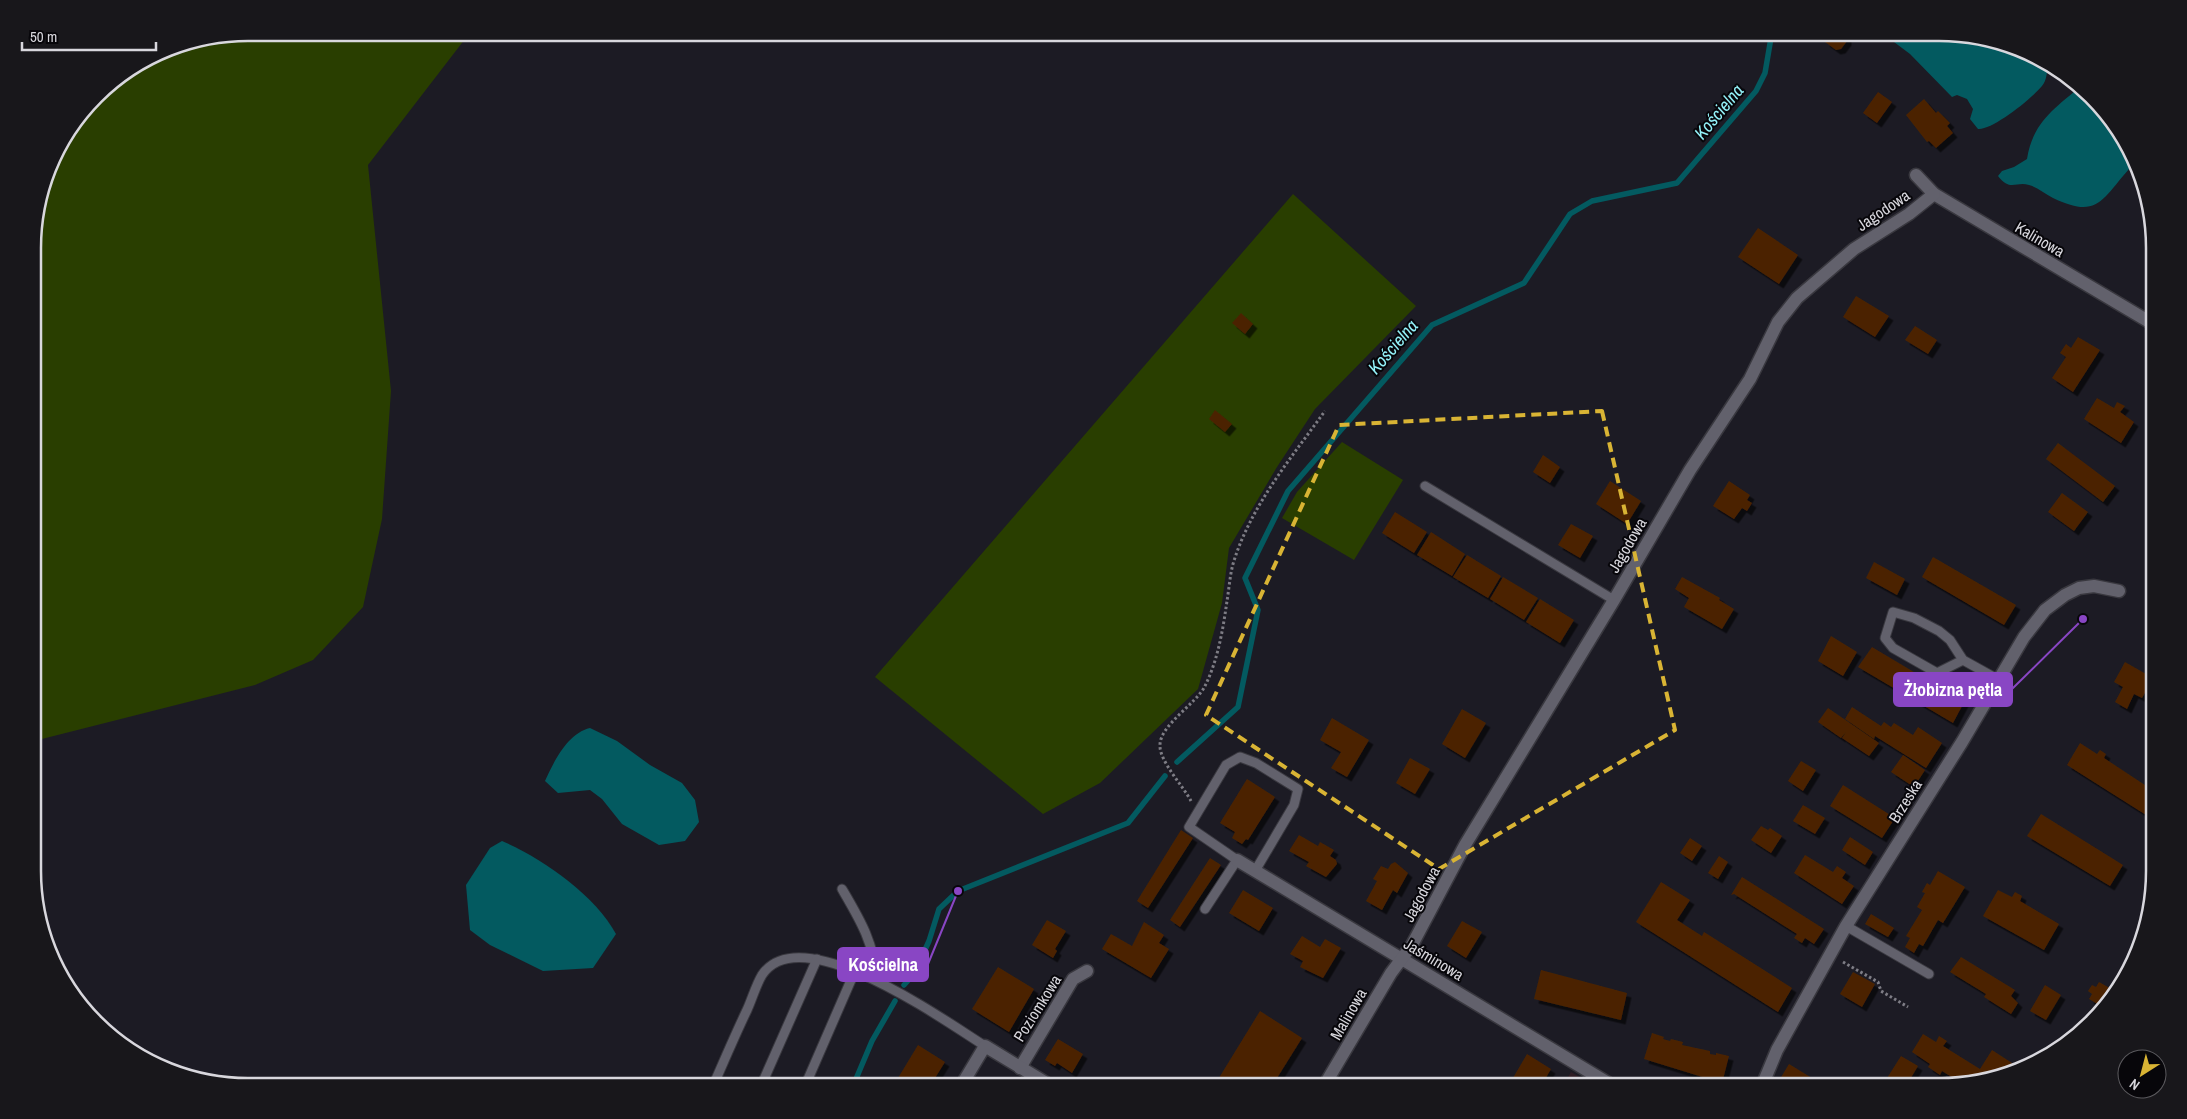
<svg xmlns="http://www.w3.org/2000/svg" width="2187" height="1119" font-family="'Archivo Narrow',sans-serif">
<defs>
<filter id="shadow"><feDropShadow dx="4.5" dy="4.5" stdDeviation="0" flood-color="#0009"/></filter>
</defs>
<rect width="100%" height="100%" fill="#1c1b24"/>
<!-- education -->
<path fill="#2f1d24" d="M1571 1072 1595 1086H1563Z"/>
<!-- green -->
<g fill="#293e00">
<path d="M249 32 467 33 465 39 368 165 391 391 382 519 363 607 313 660 255 685 34 741 33 234 55 153 106 86 166 49Z"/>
<path d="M1293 194 1416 306 1315 409 1277 467 1229 548 1222 603 1198 689 1100 783 1043 814 875 677Z"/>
<path d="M1342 442 1403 480 1354 560 1282 518 1297 492Z"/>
</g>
<!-- water -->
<g fill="#035a60">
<path d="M1882 33H1938L2034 55 2048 64C2047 70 2047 78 2044 83 2037 95 1992 131 1978 129L1970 119 1973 109 1967 99 1957 95 1952 97 1910 54Z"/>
<path d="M2081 86 2118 128 2132 165 2129 169C2101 201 2097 219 2053 198 2045 194 2037 187 2029 185 2016 181 2010 192 1998 176L2002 171 2014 167 2027 159C2033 122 2054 109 2081 86Z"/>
<path d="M590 728 617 741 650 765 682 783 695 800 699 822 685 841 659 845 622 824 602 799 590 790 558 793 545 781C554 761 568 733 590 728Z"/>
<path d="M502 841C542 858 595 895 616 934L593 968 543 971 490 945 470 930 466 885 490 848Z"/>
</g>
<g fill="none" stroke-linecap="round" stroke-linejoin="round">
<!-- stream -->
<g stroke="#035a60" stroke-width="5.5">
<path d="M1177 762 1238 707 1258 610 1245 578 1288 491 1432 325 1524 283 1570 214 1592 201 1677 183 1756 91 1765 73 1772 32"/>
<path d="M904 985 914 974 929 941 939 909 958 891 1128 823 1165 776"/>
<path d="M853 1086 872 1041 895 1001"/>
</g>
</g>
<!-- building -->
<g fill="#4b2406" filter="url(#shadow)">
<path d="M1832 32H1843L1847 36V41L1841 49 1836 50 1825 42Z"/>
<path d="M1878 92 1892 102 1877 123 1863 113Z"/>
<path d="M1924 99 1936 113 1938 111 1950 123 1947 126 1953 133 1936 148 1929 141 1927 142 1906 115Z"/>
<path d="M1758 228 1798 255 1779 284 1738 257Z"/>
<path d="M1856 296 1889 316 1875 337 1843 317Z"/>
<path d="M1241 313 1253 324 1245 334 1232 323Z"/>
<path d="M1915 326 1937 340 1928 354 1905 340Z"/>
<path d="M2078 337 2100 350 2073 392 2052 378 2066 357 2060 353 2066 344 2071 348Z"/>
<path d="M2153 386V402L2146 397Z"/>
<path d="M2097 398 2114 408 2117 402 2125 406 2120 412 2134 422 2121 443 2084 419Z"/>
<path d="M1215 410 1232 424 1225 432 1209 419Z"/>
<path d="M2058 443 2115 486 2103 502 2046 459Z"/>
<path d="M1543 455 1560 467 1550 483 1533 472Z"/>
<path d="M1610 481 1641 501 1627 524 1596 504Z"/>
<path d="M1729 481 1750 495 1747 500 1752 503 1747 511 1742 508 1734 519 1713 506Z"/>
<path d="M2062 493 2088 512 2074 531 2048 512Z"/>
<path d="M1395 512 1427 532 1414 553 1382 533Z"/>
<path d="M1571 524 1593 536 1580 558 1558 545Z"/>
<path d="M1431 532 1465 554 1452 576 1417 555Z"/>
<path d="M1467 555 1501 576 1488 598 1453 577Z"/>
<path d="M1933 557 2016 605 2004 625 1922 577Z"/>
<path d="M1874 562 1905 579 1897 595 1866 578Z"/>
<path d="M1503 577 1538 598 1524 620 1490 599Z"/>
<path d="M1682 577 1720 598 1719 600 1734 609 1722 629 1684 607 1689 598 1675 589Z"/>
<path d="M1540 599 1574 620 1560 643 1526 622Z"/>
<path d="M1831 636 1857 652 1843 676 1818 661Z"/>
<path d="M1872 647 1949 693 1957 681 1971 689 1953 723 1858 667Z"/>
<path d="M2125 662 2146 674 2149 669 2154 672V677L2142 698 2134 694 2127 709 2115 702 2123 687 2114 682Z"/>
<path d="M1852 707 1881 726 1884 722 1891 727 1894 723 1913 735 1918 727 1942 743 1926 768 1875 736 1874 739 1845 719Z"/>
<path d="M1828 708 1879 743 1869 756 1842 738 1846 732 1841 738 1818 722Z"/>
<path d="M1462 709 1486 723 1465 758 1442 744Z"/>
<path d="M1332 718 1369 740 1347 777 1331 768 1341 752 1320 740Z"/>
<path d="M2080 743 2097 754 2100 750 2106 754 2104 758 2154 791V820L2067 765Z"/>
<path d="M1903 755 1925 770 1914 787 1891 772Z"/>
<path d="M1410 758 1430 769 1415 794 1396 783Z"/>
<path d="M1801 761 1816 770 1803 791 1788 781Z"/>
<path d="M1247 779 1275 797 1248 840 1246 839 1242 844 1232 838 1235 832 1220 823Z"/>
<path d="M1843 785 1895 818 1882 838 1830 806Z"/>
<path d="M1803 805 1825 818 1815 834 1793 821Z"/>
<path d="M2041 814 2123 865 2110 886 2027 836Z"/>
<path d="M1761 826 1768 830 1770 828 1782 836 1771 853 1751 840Z"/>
<path d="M1181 830 1193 838 1148 908 1137 901Z"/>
<path d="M1299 835 1318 846 1320 842 1334 850 1330 856 1336 860 1337 864 1326 877 1306 866 1309 862 1289 851Z"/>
<path d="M1850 837 1873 852 1865 865 1842 850Z"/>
<path d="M1690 838 1702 846 1692 861 1680 853Z"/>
<path d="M1805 855 1833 872 1837 866 1846 872 1842 878 1854 886 1842 904 1794 873Z"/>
<path d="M1719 856 1728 862 1718 879 1708 873Z"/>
<path d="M1210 858 1221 865 1180 927 1170 920Z"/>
<path d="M1395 862 1408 873 1397 893 1393 890 1382 910 1366 901 1377 881 1373 879 1381 866 1388 869 1391 864Z"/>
<path d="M1938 871 1965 887 1943 923 1938 920 1923 946 1919 944 1914 953 1905 947 1910 938 1906 936 1922 910 1917 907 1925 893 1922 892 1927 883 1930 885Z"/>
<path d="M1742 877 1824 929 1814 944 1805 938 1802 943 1794 938 1797 934 1734 894 1731 895Z"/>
<path d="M1661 882 1690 900 1677 920 1702 936 1704 932 1792 988 1778 1012 1636 922Z"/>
<path d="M1243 890 1273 908 1259 931 1229 913Z"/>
<path d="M1998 890 2012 897 2015 892 2022 896 2020 901 2059 924 2044 950 1983 916Z"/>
<path d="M1871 914 1894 928 1888 937 1865 924Z"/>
<path d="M1047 920 1066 931 1055 949 1057 951 1053 958 1032 945Z"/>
<path d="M1462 921 1482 932 1466 958 1447 946Z"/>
<path d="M1144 922 1164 935 1159 943 1169 949 1151 978 1102 949 1111 934 1132 946Z"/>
<path d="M1302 936 1320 947 1325 939 1341 948 1323 978 1300 967 1303 961 1290 954Z"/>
<path d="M1961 957 2015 990 2011 996 2018 1003 2011 1014 1984 997 1986 994 1950 972Z"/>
<path d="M998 967 1034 989 1009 1032 972 1009Z"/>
<path d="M1541 970 1627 993 1621 1020 1534 999Z"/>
<path d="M1853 972 1875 984 1862 1007 1840 994Z"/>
<path d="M2099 982 2115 991 2104 1008 2089 999 2092 994 2088 991 2092 985 2096 987Z"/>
<path d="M2045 985 2061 995 2046 1020 2030 1011Z"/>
<path d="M1260 1011 1302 1038 1272 1086H1214Z"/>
<path d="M1652 1033 1664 1037 1663 1039 1670 1041 1671 1039 1683 1042 1682 1045 1710 1051V1054L1716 1055V1053L1729 1056 1722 1083 1644 1059Z"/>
<path d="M1923 1034 1936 1042 1939 1036 1947 1041 1943 1046 1980 1069 1992 1050 2012 1063 2004 1076 1963 1084 1942 1071 1940 1075 1928 1067 1930 1064 1912 1052Z"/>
<path d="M1058 1039 1083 1054 1072 1073 1057 1063 1055 1066 1045 1060Z"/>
<path d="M918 1045 945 1062 930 1086H901L895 1083Z"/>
<path d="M1527 1054 1551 1069 1541 1086H1516L1510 1083Z"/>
<path d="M1901 1056 1918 1066 1906 1086H1882Z"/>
<path d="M1789 1064 1825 1086H1780L1777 1084Z"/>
<path d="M1569 1081 1578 1086H1566Z"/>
</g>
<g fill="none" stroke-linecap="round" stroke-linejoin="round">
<defs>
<g id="service">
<path d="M1425 486 1614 600"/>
<path d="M1963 660 1937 673 1893 648 1885 638 1893 612 1914 618 1939 631 1950 640 1963 660 1999 680"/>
<path d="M842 889C859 918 875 944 876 979"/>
<path d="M1205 909 1237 860 1189 827 1226 765 1240 757 1256 763 1298 789 1294 805 1255 871"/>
<path d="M1846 926 1929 974"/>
<path d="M713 1086C724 1061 735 1035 747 1010 752 999 756 985 762 975 801 917 945 1021 985 1046"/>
<path d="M761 1086 817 959"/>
<path d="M805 1086 855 971"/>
</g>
<g id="minor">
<path d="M1916 175 1934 194 2153 324"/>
<path d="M1237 860 1613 1086"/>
<path d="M1020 1068 1073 979 1087 971"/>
<path d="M961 1086 985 1046 1051 1086"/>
<path d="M1324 1086 1391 973 1412 945 1465 845 1614 600 1690 470 1750 379 1778 322 1797 298 1854 249 1909 214 1934 194"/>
<path d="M1762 1086 1777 1050 1846 926 1962 742 2024 637 2045 610 2065 595 2079 588 2094 586 2119 591"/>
</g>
</defs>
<!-- service casing -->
<use href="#service" stroke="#39383f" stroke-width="11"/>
<!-- minor casing -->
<use href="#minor" stroke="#39383f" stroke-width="15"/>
<!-- path -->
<g stroke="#7e7d85" stroke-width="3" stroke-dasharray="2.5 2.5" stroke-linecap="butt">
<path d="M1191 801C1184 787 1159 761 1160 745 1160 725 1196 704 1205 686 1218 660 1223 629 1227 601 1229 589 1230 575 1233 564 1250 507 1291 458 1325 411"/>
<path d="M1843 962 1878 982 1881 991 1908 1007"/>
</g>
<!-- service -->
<use href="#service" stroke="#62616c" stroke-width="9"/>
<!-- minor -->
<use href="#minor" stroke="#62616c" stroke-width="12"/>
</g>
<!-- marked area -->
<path fill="none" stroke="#d9b434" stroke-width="4" stroke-dasharray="10 6" stroke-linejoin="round" d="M1602 411 1675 730 1439 869 1206 715 1339 425Z"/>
<g text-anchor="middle" stroke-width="4" stroke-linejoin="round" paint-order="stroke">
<!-- street labels -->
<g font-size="16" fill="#d8d7dd" stroke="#07060a">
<text transform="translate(1883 210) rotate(-34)" y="6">Jagodowa</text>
<text transform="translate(2040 239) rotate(30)" y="6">Kalinowa</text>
<text transform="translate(1627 545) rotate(-60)" y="6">Jagodowa</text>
<text transform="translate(1905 801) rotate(-58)" y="6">Brzeska</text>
<text transform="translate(1421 894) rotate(-62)" y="6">Jagodowa</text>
<text transform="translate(1434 959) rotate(31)" y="6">Jaśminowa</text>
<text transform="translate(1037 1008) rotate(-58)" y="6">Poziomkowa</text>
<text transform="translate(1348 1014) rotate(-60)" y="6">Malinowa</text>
</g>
<!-- water labels -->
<g font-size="18" font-style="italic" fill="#94f2f9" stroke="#07060a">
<text transform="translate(1719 112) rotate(-50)" y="6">Kościelna</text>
<text transform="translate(1393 347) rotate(-49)" y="6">Kościelna</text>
</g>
</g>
<!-- crop -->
<path d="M0 0H2187V1119H0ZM248 41H1939A207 207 0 0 1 2146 248V871A207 207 0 0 1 1939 1078H248A207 207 0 0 1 41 871V248A207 207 0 0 1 248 41Z" fill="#18171b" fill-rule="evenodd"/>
<path fill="none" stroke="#d8d7dd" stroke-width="2.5" d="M248 41H1939A207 207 0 0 1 2146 248V871A207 207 0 0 1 1939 1078H248A207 207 0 0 1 41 871V248A207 207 0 0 1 248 41Z"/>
<!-- callouts -->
<path fill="none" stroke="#8946c4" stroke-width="2" d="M2083 619L2012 689M958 891L928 964"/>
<g fill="#8946c4" stroke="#07060a" stroke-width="2">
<circle cx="2083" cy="619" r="5"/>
<circle cx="958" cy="891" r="5"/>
</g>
<g fill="#8946c4" stroke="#8946c4" stroke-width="2">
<rect x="1894" y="673" width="118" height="33" rx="5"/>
<rect x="838" y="948" width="90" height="33" rx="5"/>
</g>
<g font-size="18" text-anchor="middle" font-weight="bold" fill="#fff">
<text x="1953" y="696">Żłobizna pętla</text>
<text x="883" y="971">Kościelna</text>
</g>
<!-- north arrow -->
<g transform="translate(2142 1074) rotate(216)"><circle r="24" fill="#07060a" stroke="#5b5a5e"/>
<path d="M0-4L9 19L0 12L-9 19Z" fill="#d9b434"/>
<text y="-8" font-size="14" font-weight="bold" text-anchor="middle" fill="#d8d7dd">N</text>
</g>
<!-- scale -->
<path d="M22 42v8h134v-8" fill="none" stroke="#d8d7dd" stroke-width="2.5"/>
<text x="30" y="42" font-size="15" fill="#d8d7dd" stroke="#07060a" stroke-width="4" paint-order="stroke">50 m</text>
</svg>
